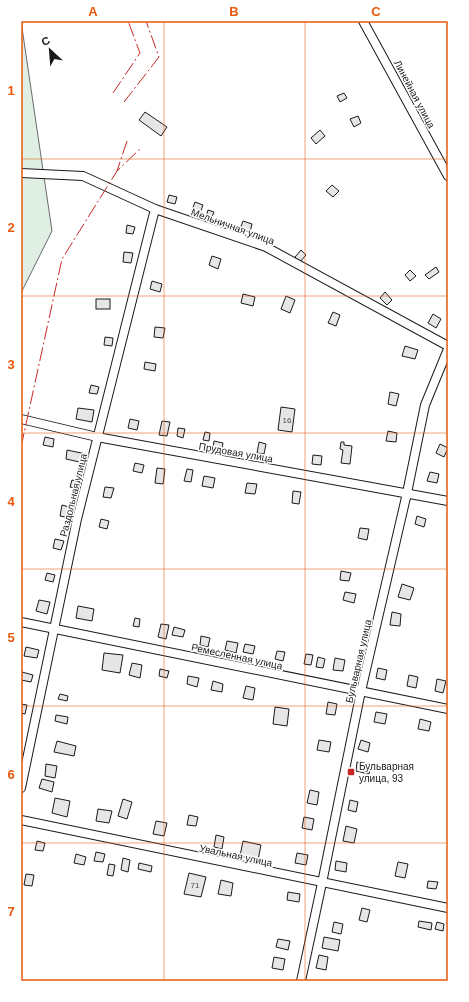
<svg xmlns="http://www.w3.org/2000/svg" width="469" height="1002" font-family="Helvetica,sans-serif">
<rect width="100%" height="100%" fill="#fff"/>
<!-- green -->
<path fill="#e0efe3" stroke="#6a6a6a" d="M21 21 52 231 21 293Z"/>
<!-- building -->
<g fill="#e6e6e6" stroke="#1a1a1a">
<path d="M344 93 347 98 340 102 337 96Z"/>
<path d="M145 112 167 127 161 136 139 120Z"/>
<path d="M358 116 361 123 354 127 350 119Z"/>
<path d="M320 130 325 136 316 144 311 138Z"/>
<path d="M332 185 339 191 333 197 326 191Z"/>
<path d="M169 195 177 197 175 204 167 202Z"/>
<path d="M195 202 203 205 200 213 192 210Z"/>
<path d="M208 210 214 212 211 219 206 217Z"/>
<path d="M243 221 252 224 250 232 240 229Z"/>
<path d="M127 225 135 227 133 234 126 233Z"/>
<path d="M301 250 306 255 300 262 295 257Z"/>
<path d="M124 252 133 253 131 263 123 262Z"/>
<path d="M212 256 221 259 218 269 209 265Z"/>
<path d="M436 267 439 272 429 279 425 275Z"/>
<path d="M410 270 416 276 410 281 405 275Z"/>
<path d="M152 281 162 284 160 292 150 289Z"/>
<path d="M385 292 392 300 387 305 380 298Z"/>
<path d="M243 294 255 297 253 306 241 303Z"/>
<path d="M286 296 295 300 290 313 281 309Z"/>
<rect x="96" y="299" width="14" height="10"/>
<path d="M333 312 340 315 336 326 328 323Z"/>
<path d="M433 314 441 319 436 328 428 323Z"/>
<path d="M155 327 165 328 163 338 154 337Z"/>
<path d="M105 337 113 338 112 346 104 345Z"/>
<path d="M405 346 418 350 415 359 402 356Z"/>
<path d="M145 362 156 364 155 371 144 369Z"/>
<path d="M91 385 99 387 97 394 89 393Z"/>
<path d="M390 392 399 394 396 406 388 404Z"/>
<path d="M281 407 295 409 292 432 278 430Z"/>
<path d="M78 408 94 410 92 422 76 419Z"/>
<path d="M130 419 139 421 137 430 128 428Z"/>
<path d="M162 421 170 422 167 436 159 435Z"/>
<path d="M178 428 185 429 183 438 177 436Z"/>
<path d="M388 431 397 433 396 442 386 441Z"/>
<path d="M205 432 210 433 209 441 203 440Z"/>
<path d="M45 437 54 439 53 447 43 445Z"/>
<path d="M214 441 223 443 222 449 213 447Z"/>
<path d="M259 442 266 444 264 454 257 453Z"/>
<path d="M341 442H344V445L352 446 350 464 341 463 343 450 340 449Z"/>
<path d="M440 444 448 448 444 457 436 453Z"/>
<path d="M67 450 86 454 84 463 66 459Z"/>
<path d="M313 455 322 456 321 465 312 464Z"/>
<path d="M135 463 144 465 142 473 133 471Z"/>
<path d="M157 468 165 469 163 484 155 483Z"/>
<path d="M187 469 193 470 191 482 184 481Z"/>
<path d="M430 472 439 474 437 483 427 481Z"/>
<path d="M204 476 215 478 213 488 202 486Z"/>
<path d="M72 480 80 482 79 489 70 487Z"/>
<path d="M247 483 257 484 255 494 245 493Z"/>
<path d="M105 487 114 488 111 498 103 497Z"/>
<path d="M293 491 301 492 299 504 292 503Z"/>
<path d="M62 505 73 508 70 518 60 516Z"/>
<path d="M417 516 426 519 424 527 415 524Z"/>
<path d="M101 519 109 521 107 529 99 527Z"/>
<path d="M360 528 369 529 367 540 358 538Z"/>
<path d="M55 539 64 541 61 550 53 548Z"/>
<path d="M341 571 351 573 349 581 340 580Z"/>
<path d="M47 573 55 575 53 582 45 580Z"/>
<path d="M402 584 414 588 410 600 398 597Z"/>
<path d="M345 592 356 594 354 603 343 600Z"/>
<path d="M39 600 50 602 47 614 36 611Z"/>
<path d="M78 606 94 609 92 621 76 618Z"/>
<path d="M392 612 401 614 400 626 390 625Z"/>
<path d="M135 618 140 619 139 627 133 626Z"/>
<path d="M161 624 169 625 166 639 158 637Z"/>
<path d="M174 627 185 630 183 637 172 635Z"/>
<path d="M201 636 210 638 208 647 200 645Z"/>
<path d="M227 641 238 643 236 653 225 650Z"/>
<path d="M245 644 255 646 253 654 243 652Z"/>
<path d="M26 647 39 650 37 658 24 656Z"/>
<path d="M277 651 285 652 283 661 275 659Z"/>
<path d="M104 653 123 655 120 673 102 670Z"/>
<path d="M306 654 313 655 311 665 304 664Z"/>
<path d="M318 657 325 659 323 668 316 667Z"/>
<path d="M335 658 345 660 343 671 333 670Z"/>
<path d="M132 663 142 665 140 678 129 675Z"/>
<path d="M378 668 387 670 385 680 376 678Z"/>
<path d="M160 669 169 671 167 678 159 676Z"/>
<path d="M22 672 33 675 31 682 21 680Z"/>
<path d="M409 675 418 677 416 688 407 686Z"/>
<path d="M188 676 199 678 197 687 187 684Z"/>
<path d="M437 679 446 681 443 693 435 691Z"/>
<path d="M213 681 223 684 222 692 211 690Z"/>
<path d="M246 686 255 688 253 700 243 698Z"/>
<path d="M60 694 68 696 67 701 58 699Z"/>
<path d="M328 702 337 704 335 715 326 714Z"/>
<path d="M21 704 27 705 25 714 21 713Z"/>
<path d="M275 707 289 709 287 726 273 724Z"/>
<path d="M376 712 387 714 385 724 374 722Z"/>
<path d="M56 715 68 717 67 724 55 721Z"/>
<path d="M420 719 431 722 429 731 418 729Z"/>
<path d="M319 740 331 742 329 752 317 750Z"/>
<path d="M361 740 370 743 368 752 358 749Z"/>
<path d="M57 741 76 746 74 756 54 752Z"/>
<path d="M357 762 371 765 369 774 356 771Z"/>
<path d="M46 764 57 766 55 778 45 776Z"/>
<path d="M42 779 54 782 52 792 39 788Z"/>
<path d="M310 790 319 792 317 805 307 803Z"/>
<path d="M55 798 70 801 67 817 52 813Z"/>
<path d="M123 799 132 802 127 819 118 816Z"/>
<path d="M350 800 358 802 356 812 348 810Z"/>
<path d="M98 809 112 811 109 823 96 821Z"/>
<path d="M189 815 198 817 196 826 187 825Z"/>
<path d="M304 817 314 819 312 830 302 828Z"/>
<path d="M156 821 167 823 164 836 153 834Z"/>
<path d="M346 826 357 829 354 843 343 841Z"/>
<path d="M216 835 224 837 222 849 214 847Z"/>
<path d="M37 841 45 843 43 851 35 850Z"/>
<path d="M243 841 261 845 258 860 240 856Z"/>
<path d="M96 852 105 854 103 862 94 861Z"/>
<path d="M297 853 308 855 306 865 295 863Z"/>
<path d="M76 854 86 857 84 865 74 863Z"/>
<path d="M123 858 130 860 128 872 121 870Z"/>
<path d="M336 861 347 863 346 872 335 870Z"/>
<path d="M398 862 408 864 405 878 395 876Z"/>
<path d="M139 863 152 866 151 872 138 869Z"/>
<path d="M109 864 115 865 113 876 107 875Z"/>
<path d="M189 873 206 877 201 897 184 894Z"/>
<path d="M26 874 34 875 32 886 24 885Z"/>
<path d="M221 880 233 883 231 896 218 894Z"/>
<path d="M428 881 438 882 436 889 427 888Z"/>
<path d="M288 892 300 894 299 902 287 900Z"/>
<path d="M362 908 370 910 367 922 359 920Z"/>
<path d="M419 921 432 923 431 930 418 927Z"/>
<path d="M334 922 343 924 341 934 332 932Z"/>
<path d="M437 922 444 924 443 931 435 929Z"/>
<path d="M324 937 340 940 338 951 322 948Z"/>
<path d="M278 939 290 941 288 950 276 947Z"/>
<path d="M319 955 328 957 326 970 316 968Z"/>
<path d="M274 957 285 959 283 970 272 968Z"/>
</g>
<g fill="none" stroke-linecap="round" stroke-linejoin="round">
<defs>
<g id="minor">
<path d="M363 21 448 176"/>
<path d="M21 173 83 176 155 209 266 247 448 346"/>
<path d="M21 419 97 437 448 501"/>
<path d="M21 622 448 709"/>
<path d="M21 788 77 519 155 209"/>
<path d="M21 820 448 908"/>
<path d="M301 981 322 883 361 691 407 493 425 405 448 349"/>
</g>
</defs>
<!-- minor casing -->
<use href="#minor" stroke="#1a1a1a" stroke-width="10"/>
<!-- minor -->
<use href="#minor" stroke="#fff" stroke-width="8"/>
<!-- power -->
<g stroke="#c62828" stroke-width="1" stroke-dasharray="14 3 2 3" stroke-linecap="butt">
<path d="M113 93 140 53 128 21"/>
<path d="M124 102 159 57 146 21"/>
<path d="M127 141 117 171 140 149"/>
<path d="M21 447 62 259 117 171"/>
</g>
</g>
<!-- grid -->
<path fill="none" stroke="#e8590c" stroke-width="1" stroke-opacity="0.55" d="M164 21V981M305 21V981M21 159H448M21 296H448M21 433H448M21 569H448M21 706H448M21 843H448"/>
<!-- markers -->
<rect fill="#c62828" stroke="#fff" stroke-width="1.5" x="347" y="768" width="8" height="8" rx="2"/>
<g text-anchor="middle" stroke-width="3" stroke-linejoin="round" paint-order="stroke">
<!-- number labels -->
<g font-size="8" fill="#4d4d4d">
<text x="287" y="423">16</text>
<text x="195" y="888">71</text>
</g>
<!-- street labels -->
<g font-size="10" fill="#1a1a1a" stroke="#fff">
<text transform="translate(415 94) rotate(62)" y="4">Линейная улица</text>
<text transform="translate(233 226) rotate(20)" y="4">Мельничная улица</text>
<text transform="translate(236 452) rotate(10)" y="4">Прудовая улица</text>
<text transform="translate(73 495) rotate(-76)" y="4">Раздольная улица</text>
<text transform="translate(237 656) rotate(12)" y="4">Ремесленная улица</text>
<text transform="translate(358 661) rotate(-77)" y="4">Бульварная улица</text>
<text transform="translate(236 855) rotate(12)" y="4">Увальная улица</text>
</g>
<!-- poi labels -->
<g font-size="10" fill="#1a1a1a" stroke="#fff" text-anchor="start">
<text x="359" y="770">Бульварная<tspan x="359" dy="12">улица, 93</tspan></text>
</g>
</g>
<!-- border -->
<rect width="469" height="1002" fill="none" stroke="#ffffff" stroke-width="44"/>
<!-- north arrow -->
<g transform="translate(50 50) rotate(334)" stroke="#ffffff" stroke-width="3" paint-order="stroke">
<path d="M0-3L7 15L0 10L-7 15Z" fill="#1a1a1a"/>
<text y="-6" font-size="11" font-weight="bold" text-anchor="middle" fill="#1a1a1a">С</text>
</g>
<rect x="22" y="22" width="425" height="958" fill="none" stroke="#e8590c" stroke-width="1.5"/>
<g font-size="13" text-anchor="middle" font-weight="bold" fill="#e8590c">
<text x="93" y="16">A</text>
<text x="234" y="16">B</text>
<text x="376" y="16">C</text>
<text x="11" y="95">1</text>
<text x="11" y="232">2</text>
<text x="11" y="369">3</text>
<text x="11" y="506">4</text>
<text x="11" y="642">5</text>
<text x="11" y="779">6</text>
<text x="11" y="916">7</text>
</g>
</svg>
